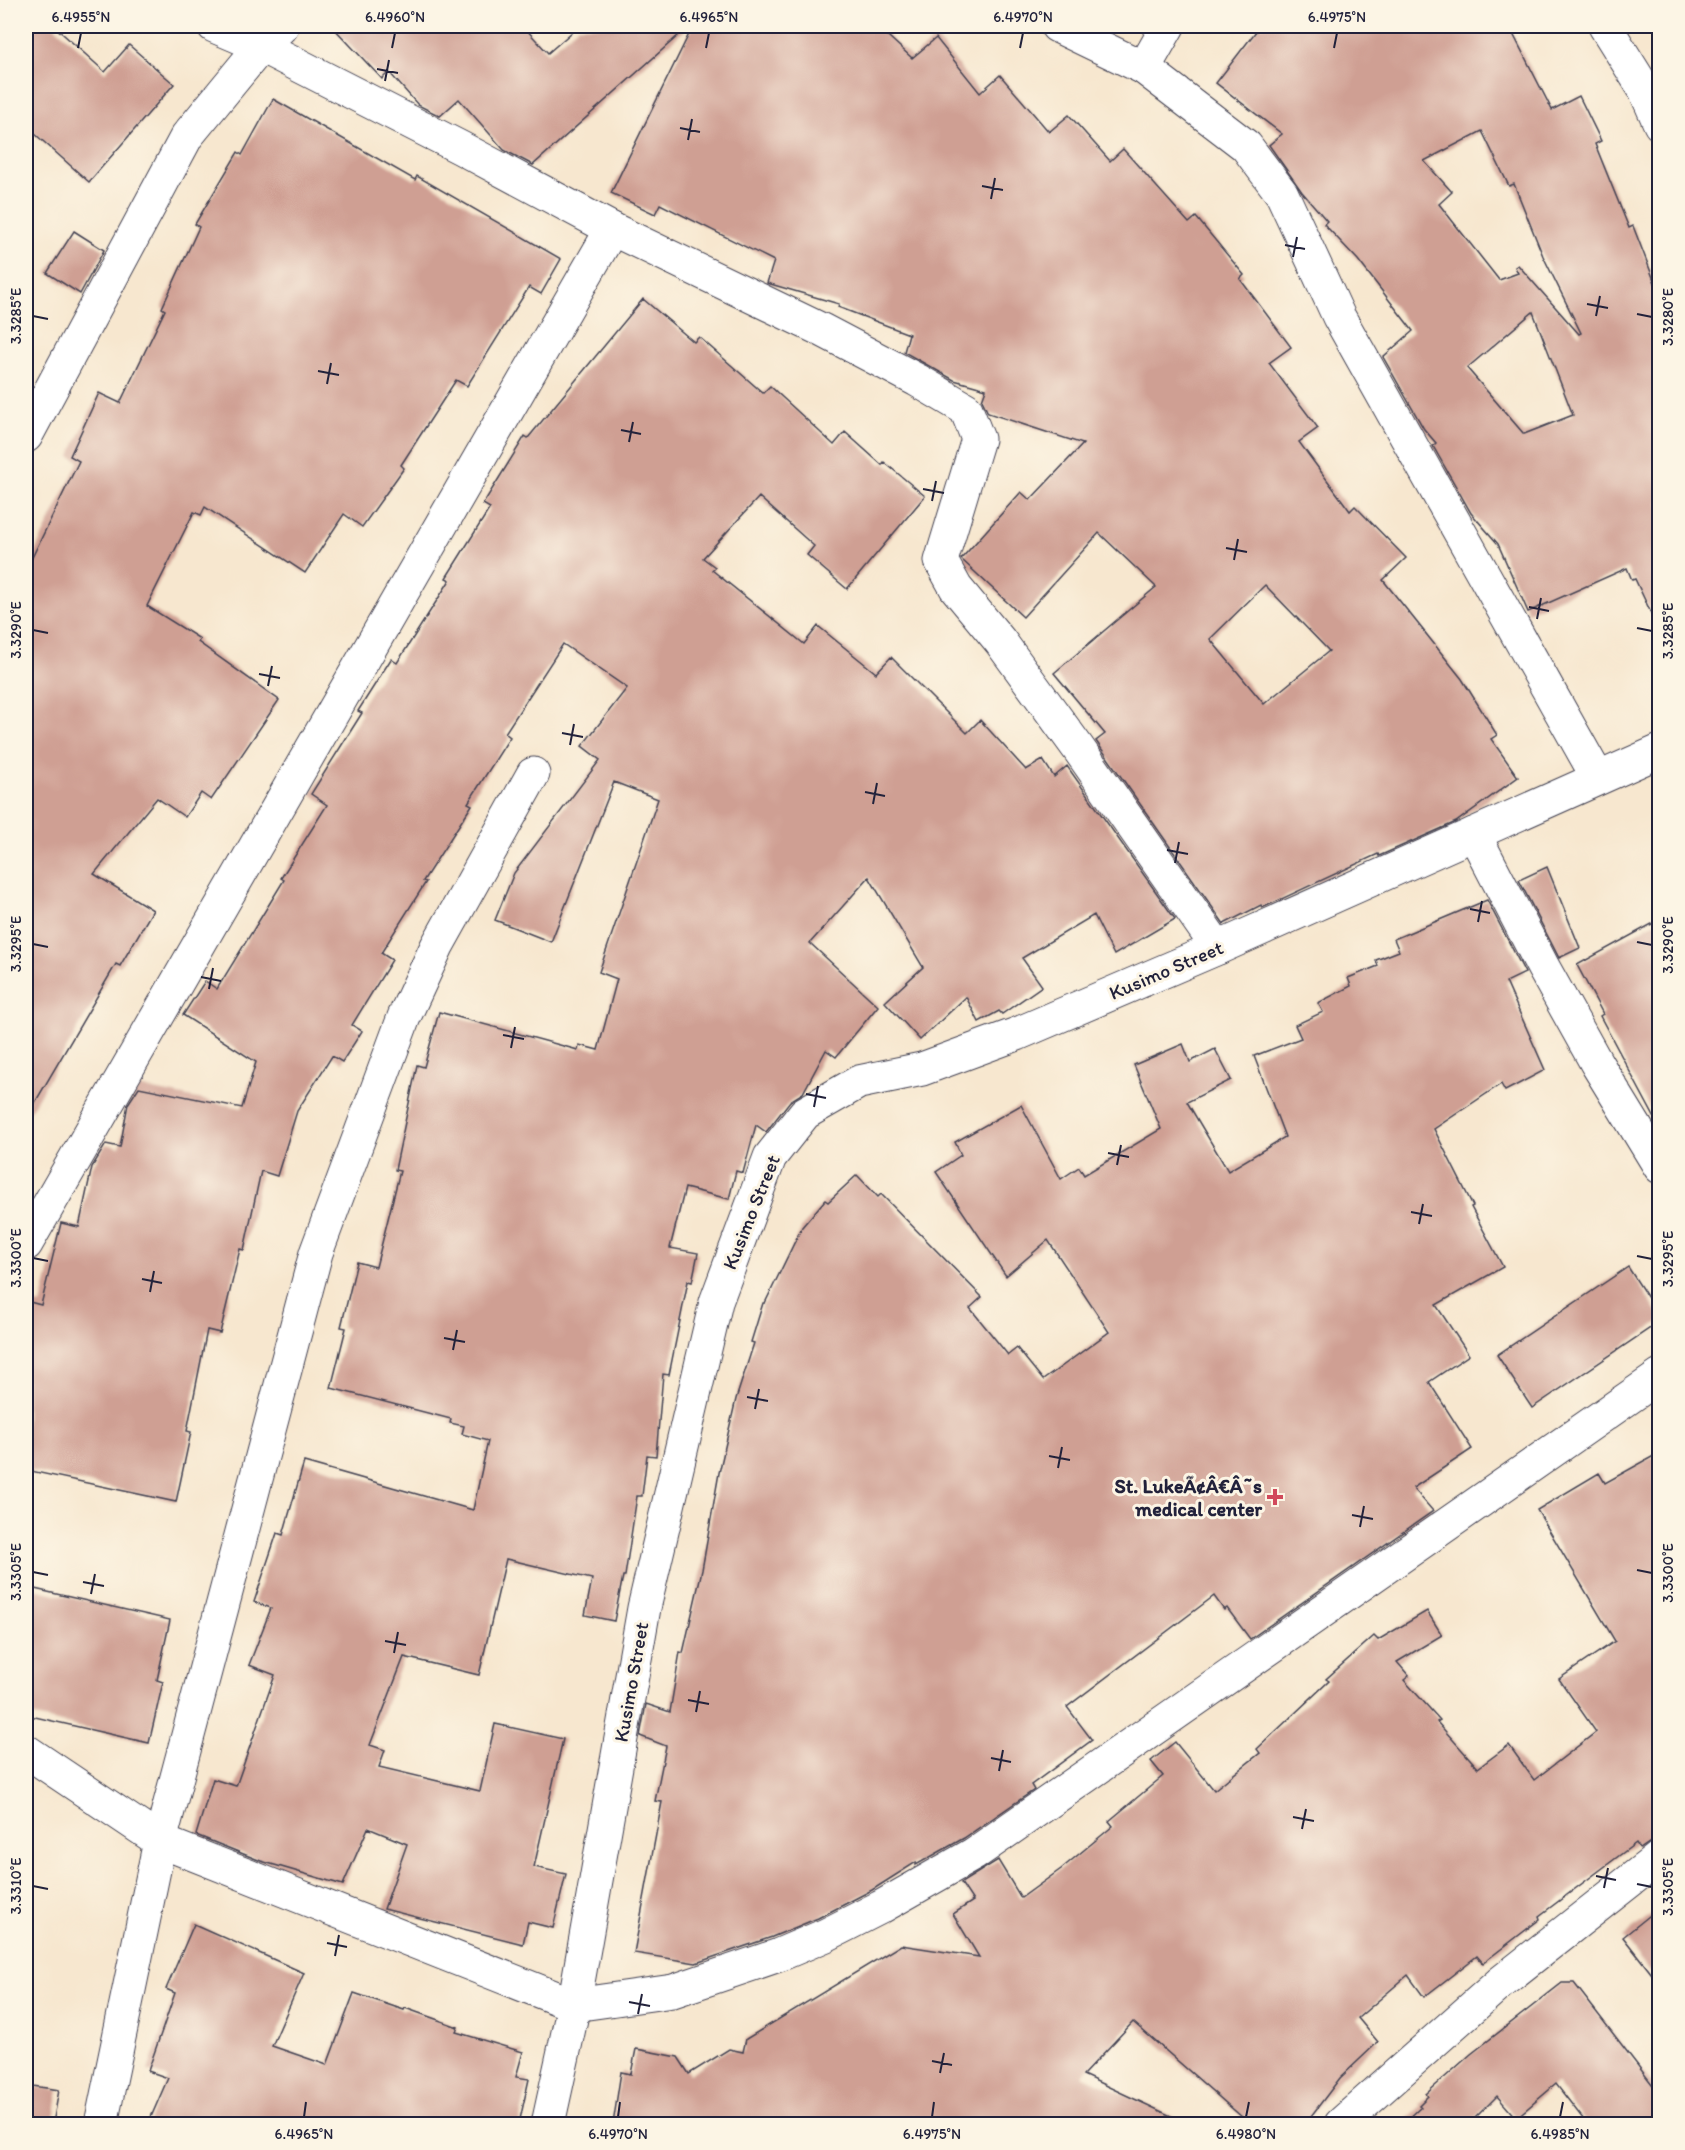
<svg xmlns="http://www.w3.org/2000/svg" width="1685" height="2150" font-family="Itim,sans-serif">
<rect width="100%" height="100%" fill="#fcf5e5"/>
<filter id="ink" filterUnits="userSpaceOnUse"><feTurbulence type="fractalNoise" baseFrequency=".0167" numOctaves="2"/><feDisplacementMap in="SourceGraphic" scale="12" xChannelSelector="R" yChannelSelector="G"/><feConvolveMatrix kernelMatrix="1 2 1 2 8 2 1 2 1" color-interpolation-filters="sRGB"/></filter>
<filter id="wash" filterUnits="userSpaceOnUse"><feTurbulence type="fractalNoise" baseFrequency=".008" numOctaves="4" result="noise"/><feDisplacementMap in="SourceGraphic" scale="24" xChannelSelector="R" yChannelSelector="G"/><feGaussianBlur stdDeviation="1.35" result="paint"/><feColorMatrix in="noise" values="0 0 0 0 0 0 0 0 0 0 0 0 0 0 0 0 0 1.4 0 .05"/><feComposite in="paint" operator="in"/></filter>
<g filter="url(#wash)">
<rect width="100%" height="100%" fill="#f7e7cf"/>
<g id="blocks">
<!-- building -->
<g fill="#cf9f93" fill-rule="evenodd">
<path d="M26 26H54L105 72 129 45 174 84 89 182 26 126Z"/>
<path d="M332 26H523L548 53 579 26H689L533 165 504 150 459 99 440 116 418 105 389 72 382 79Z"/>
<path d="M693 26H877L912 58 936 38 980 93 1000 75 1049 132 1069 115 1110 161 1123 149 1189 223 1196 217 1244 275 1240 279 1291 347 1269 363 1318 428 1299 442 1350 511 1355 506 1406 558 1383 580 1462 679 1497 735 1491 739 1518 777 1456 822 1379 856 1378 854 1262 908 1261 905 1224 924 1096 741 1105 734 1054 673 1156 587 1099 533 1023 617 961 559 1021 492 1030 500 1083 444 988 413 982 400 986 389 954 380 904 352 909 334 838 307 839 304 767 283 774 261 660 204 655 214 611 193ZM1265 585 1329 651 1264 704 1210 639Z"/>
<path d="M1260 26H1509L1552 110 1579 96 1601 141 1595 144 1629 228 1633 226 1659 293V630L1635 579 1632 580 1627 568 1528 612 1498 544 1471 513 1433 446 1436 443 1424 429 1383 357 1413 331 1358 260 1324 224 1327 221 1302 192 1269 145 1282 134 1216 83ZM1482 131 1509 186 1514 184 1543 256 1581 333 1579 334 1518 265 1515 267 1518 273 1499 280 1439 204 1452 192 1424 161ZM1533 312 1573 415 1524 434 1467 368Z"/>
<path d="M273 99 415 180 417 176 561 259 541 294 529 287 467 386 456 380 401 465 404 468 362 527 344 514 305 573 205 507 201 515 194 512 147 606 200 639 198 642 279 700 211 800 201 793 185 817 157 798 94 874 153 910 120 966 116 964 26 1118V570L79 461 70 456 99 393 120 403 165 310 162 308 199 227 195 224 238 152 242 155Z"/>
<path d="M74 231 104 250 80 294 47 273Z"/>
<path d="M643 299 694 342 699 337 763 393 770 386 834 445 845 432 882 465 884 462 925 496 847 589 807 555 814 546 759 497 703 558 715 567 712 570 804 644 818 626 876 673 891 657 967 733 980 720 1026 770 1043 760 1054 777 1067 766 1175 919 1114 955 1094 915 1022 958 1042 986 1002 1014 999 1011 979 1022 966 997 920 1040 885 1002 923 967 869 877 810 943 878 1006 836 1057 826 1050 803 1093 790 1101 766 1132 756 1125 743 1173 736 1171 729 1199 685 1188 670 1248 698 1253 692 1282 688 1281 669 1375 663 1374 656 1456 647 1455 642 1496H637L625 1576H623L614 1621 585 1615 592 1579 506 1559 479 1675 404 1657 370 1745 385 1750 379 1767 480 1791 495 1724 563 1739 534 1867 566 1874 553 1928 528 1922 523 1944 384 1909 407 1844 368 1828 343 1885 261 1861 196 1835 213 1779 236 1786 275 1675 249 1665 271 1608 254 1602 277 1533 283 1535 304 1462 473 1510 488 1441 462 1434 464 1426 450 1423 451 1419 331 1388 346 1328 341 1327 357 1262 376 1267 400 1171 395 1170 417 1065 424 1067 439 1012 578 1050 579 1045 598 1050 617 979 599 972 658 799 614 782 551 942 495 920 514 873 600 760 582 746 627 688 563 644 505 733 510 737 468 803 472 805 423 881 426 882 381 953 392 960 352 1025 362 1031 342 1062 332 1056 297 1111 277 1176 261 1171 244 1250 240 1249 220 1333 207 1330 187 1431 191 1432 176 1502 26 1470V1301L41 1305 61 1223 79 1227 92 1167 106 1144 120 1147 128 1104 139 1087 242 1108 256 1062 183 1015 205 981 217 989 284 880 281 878 327 805 311 794 362 713 358 711 391 659 397 663 450 580 446 578 490 508 483 504 525 436 528 438Z"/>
<path d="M1547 867 1580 948 1559 958 1519 880Z"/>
<path d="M1487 900 1525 973 1506 982 1545 1070 1505 1091 1501 1084 1434 1129 1473 1206 1471 1207 1503 1267 1436 1305 1469 1355 1429 1382 1472 1449 1413 1488 1433 1511 1250 1639 1227 1608 1224 1610 1214 1596 1067 1707 1092 1740 1031 1785 1034 1790 964 1838 916 1865V1862L872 1890 818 1918 772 1937 696 1963 634 1953 662 1802 655 1801 666 1746 640 1736 646 1704 670 1712 680 1652 683 1653 702 1570 719 1473 736 1399 754 1343 751 1342 763 1303H765L802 1227 825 1200 828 1202 857 1175 878 1197 881 1194 982 1297 970 1308 1008 1355 1017 1348 1043 1380 1109 1332 1048 1240 1006 1276 936 1172 961 1155 955 1142 1021 1105 1061 1179 1079 1167 1084 1175 1161 1129 1134 1065 1183 1044 1190 1062 1215 1049 1231 1080 1187 1102 1228 1171 1285 1137 1254 1056 1301 1038 1295 1025 1323 1012 1318 1003 1351 986 1348 978 1378 966 1376 960 1399 951 1394 939Z"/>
<path d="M1659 920V1126L1600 1016 1603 1014 1577 965Z"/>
<path d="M1628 1267 1659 1315V1322L1532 1408 1497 1355Z"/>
<path d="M1659 1453V1836L1640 1849 1636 1843 1539 1916 1540 1919 1483 1963 1477 1956 1424 1997 1408 1975 1358 2018 1378 2042 1340 2078 1305 2124H1250L1133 2022 1083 2075 1188 2124H613L621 2072 631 2074 636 2049 678 2057 689 2074 729 2049 743 2052 746 2039 901 1945 979 1957 953 1914 973 1901 961 1883 998 1860 1021 1898 1061 1869 1113 1826 1109 1821 1163 1776 1151 1761 1175 1742 1214 1790 1260 1753 1257 1749 1329 1681 1326 1679 1374 1636 1378 1640 1427 1611 1442 1635 1397 1662 1409 1676 1404 1680 1440 1720 1437 1722 1478 1768 1509 1745 1534 1780 1596 1732 1559 1679 1615 1641 1537 1510 1599 1473 1605 1483Z"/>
<path d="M26 1587 170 1620 157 1680 163 1682 149 1743 26 1715Z"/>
<path d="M1659 1908V1983L1623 1937Z"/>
<path d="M194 1924 304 1973 272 2046 327 2065 354 1993 404 2010 405 2008 458 2027 456 2032 523 2052 516 2077 529 2079 519 2124H148L168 2078 148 2071 175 1993 166 1989Z"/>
<path d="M1562 1983H1574L1659 2093V2124H1587L1556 2084 1516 2118 1497 2096 1469 2124H1403L1421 2107 1419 2105 1428 2096 1426 2094 1471 2054Z"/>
<path d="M26 2085 59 2090 53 2124H26Z"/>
</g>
</g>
</g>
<g filter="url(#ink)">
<use href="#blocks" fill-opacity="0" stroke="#424051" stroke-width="1.5"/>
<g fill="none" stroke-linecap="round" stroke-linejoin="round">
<defs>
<g id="minor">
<path d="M214 26 261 46 461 148 612 229 822 330 917 380 966 409 978 439 941 561 956 588 1000 641 1078 748 1218 948"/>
<path d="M1057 26 1144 68 1246 146 1282 194 1339 317 1598 778"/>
<path d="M1605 26 1645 90 1660 124"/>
<path d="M1144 68 1168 26"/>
<path d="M26 436 187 136 261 46 282 26"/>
<path d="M1474 834 1543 967 1597 1064 1660 1167"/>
<path d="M26 1244 612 229"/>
<path d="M26 1751 160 1841 574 2005 673 1991 779 1955 826 1935 881 1907 974 1854 1660 1376"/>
<path d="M101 2124 160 1841 316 1253 404 1017 437 946 533 774"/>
<path d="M548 2124 574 2005 644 1608 716 1302 770 1157 805 1113 859 1082 922 1069 1017 1034 1218 948 1660 751"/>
<path d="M1341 2124 1500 1983 1660 1857"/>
</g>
</defs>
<!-- minor casing -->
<use href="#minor" stroke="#424051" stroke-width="35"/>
<!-- minor -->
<use href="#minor" stroke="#fff" stroke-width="33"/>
</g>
</g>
<!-- ticks -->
<path fill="none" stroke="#22223b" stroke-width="2" d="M78 48 81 33M392 48 395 33M706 48 709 33M1020 48 1023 33M1334 48 1337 33M377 69 398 73M385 81 389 60M680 128 700 132M688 140 692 119M982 186 1003 190M991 199 995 178M1285 245 1305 249M1293 257 1297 237M1587 304 1608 308M1637 314 1652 317M33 316 48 319M1596 316 1600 296M318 371 339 375M327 384 331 363M621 430 641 434M629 442 633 422M923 489 944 493M932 501 936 481M1226 548 1247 552M1234 560 1238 539M1529 607 1549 611M1537 619 1541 598M1637 628 1652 631M33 630 48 633M259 674 280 678M268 686 272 666M562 733 583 737M570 745 574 724M865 792 885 796M873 804 877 783M1167 850 1188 854M1175 863 1179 842M1470 909 1490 913M1478 922 1482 901M1637 942 1652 945M33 944 48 947M201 977 221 981M209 989 213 968M503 1035 524 1039M511 1048 515 1027M806 1094 826 1098M814 1107 818 1086M1108 1153 1129 1157M1117 1165 1121 1145M1411 1212 1432 1216M1419 1224 1423 1204M1637 1256 1652 1259M33 1258 48 1261M142 1279 162 1283M150 1292 154 1271M444 1338 465 1342M453 1350 457 1330M747 1397 768 1401M755 1409 759 1389M1049 1456 1070 1460M1058 1468 1062 1447M1352 1515 1373 1519M1360 1527 1364 1506M1637 1570 1652 1573M33 1572 48 1575M83 1582 104 1586M91 1594 95 1574M385 1641 406 1645M394 1653 398 1632M688 1700 709 1704M696 1712 700 1691M991 1758 1011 1762M999 1771 1003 1750M1293 1817 1314 1821M1302 1829 1306 1809M1596 1876 1616 1880M1637 1884 1652 1887M33 1886 48 1889M1604 1888 1608 1868M327 1943 347 1947M335 1956 339 1935M629 2002 650 2006M638 2014 642 1994M932 2061 952 2065M940 2073 944 2053M304 2117 306 2102M618 2117 620 2102M932 2117 934 2102M1246 2117 1249 2102M1560 2117 1563 2102"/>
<!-- markers -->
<path fill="#d1495b" stroke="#fcf5e5" stroke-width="2" d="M1272 1488h6v6h6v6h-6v6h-6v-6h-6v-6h6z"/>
<g text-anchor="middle" stroke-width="6" stroke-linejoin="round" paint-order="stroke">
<!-- street labels -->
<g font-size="20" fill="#22223b" stroke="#fcf5e5">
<text transform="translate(1166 970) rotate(-23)" y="7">Kusimo Street</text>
<text transform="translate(751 1212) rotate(-68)" y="7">Kusimo Street</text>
<text transform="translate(631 1682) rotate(-80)" y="7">Kusimo Street</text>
</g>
<!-- poi labels -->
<g font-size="20" font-weight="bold" fill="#22223b" stroke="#fcf5e5" text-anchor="end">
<text x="1262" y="1493">St. LukeÃ¢Â€Â˜s<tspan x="1262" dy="23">medical center</tspan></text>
</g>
</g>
<!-- margin -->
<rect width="1685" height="2150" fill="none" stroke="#fcf5e5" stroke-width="66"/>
<rect x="33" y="33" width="1619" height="2084" fill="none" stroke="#22223b" stroke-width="2"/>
<g font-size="15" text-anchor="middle" fill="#22223b">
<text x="81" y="22">6.4955°N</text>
<text x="395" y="22">6.4960°N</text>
<text x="709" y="22">6.4965°N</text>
<text x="1023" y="22">6.4970°N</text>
<text x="1337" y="22">6.4975°N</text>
<text transform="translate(16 316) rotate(-90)" y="5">3.3285°E</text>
<text transform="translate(1668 317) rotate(-90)" y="5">3.3280°E</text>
<text transform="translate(16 630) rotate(-90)" y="5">3.3290°E</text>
<text transform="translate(1668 631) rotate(-90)" y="5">3.3285°E</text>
<text transform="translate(16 944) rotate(-90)" y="5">3.3295°E</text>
<text transform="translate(1668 945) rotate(-90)" y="5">3.3290°E</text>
<text transform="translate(16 1258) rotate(-90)" y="5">3.3300°E</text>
<text transform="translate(1668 1259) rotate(-90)" y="5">3.3295°E</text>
<text transform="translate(16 1572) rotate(-90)" y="5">3.3305°E</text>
<text transform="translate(1668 1573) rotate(-90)" y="5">3.3300°E</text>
<text transform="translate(16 1886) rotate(-90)" y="5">3.3310°E</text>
<text transform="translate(1668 1887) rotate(-90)" y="5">3.3305°E</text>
<text x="304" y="2139">6.4965°N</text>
<text x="618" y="2139">6.4970°N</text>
<text x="932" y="2139">6.4975°N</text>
<text x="1246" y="2139">6.4980°N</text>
<text x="1560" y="2139">6.4985°N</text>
</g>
</svg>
